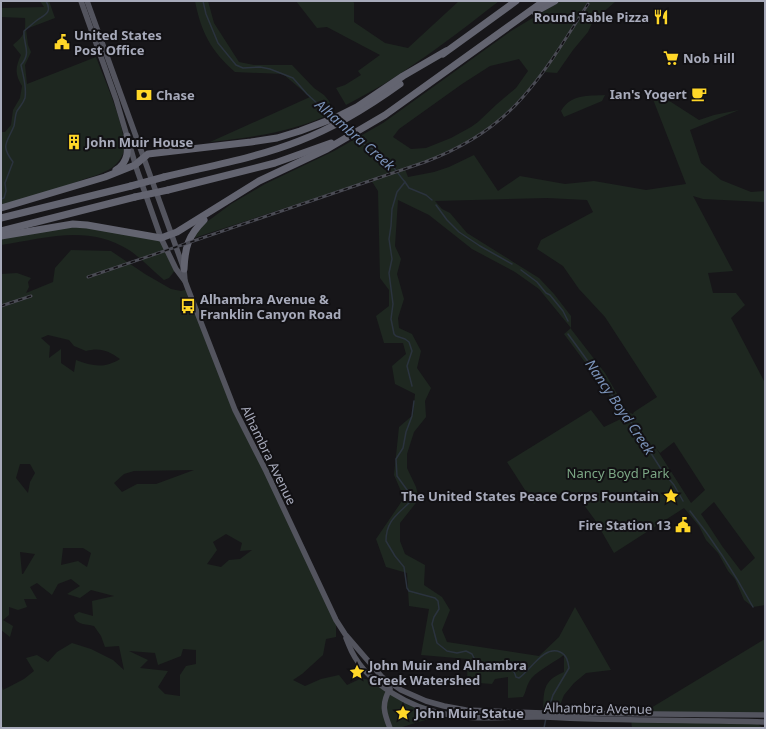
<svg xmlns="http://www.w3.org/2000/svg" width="766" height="729" font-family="'Noto Sans',sans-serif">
<rect width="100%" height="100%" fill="#171619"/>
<!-- green -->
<g fill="#1e2720" fill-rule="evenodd">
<path d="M40 1H49L55 18 26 29 28 45 31 52 25 65 27 84 96 57C104 78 127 130 124 150 123 156 118 163 113 167 103 174 90 177 79 181 53 191 27 198 1 206V132H5L11 125 13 110 20 98 22 86C15 74 15 68 21 55L13 45C24 36 26 32 25 18L1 17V8L44 7Z"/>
<path d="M195 1H208L214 23 239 62 254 65H292L314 88 324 95 329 101 334 112C295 132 253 137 210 142L310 97 283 74 235 72C211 51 201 32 195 1Z"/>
<path d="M296 1H353L354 3V22L385 43 408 48 459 1H499C462 30 424 59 384 84 372 91 359 98 346 105L336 88 345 85 361 75 358 71 380 55 327 27 317 28Z"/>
<path d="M561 1 615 2 593 21 588 32 573 50 557 73 543 72C519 104 491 132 454 150 438 158 421 162 405 169L408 177 434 172 449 167 474 155 498 191 520 176 565 184 594 181 646 190 686 184 649 89 658 96 671 102 699 120 714 115 739 110 690 130 701 163 721 180 751 192 765 191V202L703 199 693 196 733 271 708 273 713 293H736L745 305 731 318 765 383V605L753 607 744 600 735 579 728 571 718 553 706 540 699 526 684 508 614 553 595 520 581 501 571 502 563 492 548 501H537L534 504 507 462 591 410 604 427 627 416H624L608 394 604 385 593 373 564 334 571 328 539 289 515 272 472 249 429 215 398 200 395 246 401 259 397 274 404 299 398 318 399 328 412 334 421 351 417 368 431 388 425 401 426 417 414 432 407 454V468L416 487 419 499 400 523V541L405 554 425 565 424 585 442 597 450 610 442 630 447 642 539 656 559 637 575 607 611 670 586 673 574 683 564 695 557 713H543C544 691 542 681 564 672V655C555 662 534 672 529 682 526 687 526 692 523 697L508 698V677L495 679 492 684 479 683 467 679 468 659 421 655 429 609 409 606 407 573 386 567 376 539 404 498 394 475 399 427 413 415 415 394 395 384 392 366 406 354 403 343H384L376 316 389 306V290L380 278 378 191 371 180 194 238 204 224 231 204 265 184 334 151 383 123 511 31ZM519 59 528 71 516 88 497 104 478 122 471 127 451 138 426 148 411 149 393 137 399 129 462 84 490 66ZM547 198 587 200 593 212 541 240 537 249 563 266 579 289 605 317 657 397 634 412 633 414 630 413 624 406 605 373 571 329V316L554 294 539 278 467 233 450 213 442 209 435 201ZM674 442 705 490 691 503 656 448 660 453ZM714 502 755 558 741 571 722 546 701 514Z"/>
<path d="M605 95 602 101 564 117 561 111C571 94 587 96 605 95Z"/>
<path d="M73 224 161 238 176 269 169 278 164 280C153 271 141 258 129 250 88 224 46 238 1 245V236Z"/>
<path d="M71 250 111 251 145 274 171 289 181 291 188 289 235 410 336 620V637L326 639 323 655 302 674 293 680 305 686 321 679 339 675 347 685 362 678 378 683 389 691 445 714 399 728H1V683L3 690 24 679 34 671 26 658 37 655 48 662 57 652 72 643 91 649 113 660 124 670 119 646 105 647 101 636 94 626C86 624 75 625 74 615L79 612 93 616 92 601 114 596 91 590 80 598 67 594 80 586 71 579 58 584 52 595 37 583 30 587 37 599H24L27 607 18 610 9 607V615L3 620 13 626 10 637 1 630V274L17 273 31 278 28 282 29 287 26 293 53 282 55 268ZM48 335 69 340 74 346 86 351C100 347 109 351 120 359 104 369 92 366 76 360L74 372 61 363V349L49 358 50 346 41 338ZM20 464H30L35 473 30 482 28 493 16 478ZM194 470 156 484H137L122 492 114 483 124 474 134 471ZM226 534 242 543 240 551 252 550 240 559 229 560 221 567 207 564 217 550 213 542ZM63 548H83L91 553 87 567 78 561 61 565ZM20 552 35 554 23 574H22ZM183 649 196 650V664L186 666 180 675V696L165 694 158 687 168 671 140 668 148 660 129 651 155 653 158 665 181 656Z"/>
<path d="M765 639V715L641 714Z"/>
<path d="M631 720 755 722 763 728H632Z"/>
</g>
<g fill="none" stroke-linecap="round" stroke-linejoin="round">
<!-- stream -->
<g stroke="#2b333e" stroke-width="1.5">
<path d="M203 1 206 14 218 43 236 65 243 68 260 67 270 69 293 78 307 94 332 117"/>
<path d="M342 123 350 132"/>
<path d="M354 136C361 145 371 147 380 153 390 160 397 173 405 182L397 192 392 209 391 226 389 239 392 259 389 273 393 304 391 319 394 334 396 336 405 339 409 342 412 351 407 366 412 386"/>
<path d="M405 182 409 188 426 195 432 200"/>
<path d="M1 199 4 198 6 191 5 183 13 162C0 145 7 143 14 126 15 122 15 115 17 111 20 106 23 104 25 98 27 86 23 76 21 65 32 52 23 45 24 31 28 28 32 24 36 21 44 15 53 13 46 1"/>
<path d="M436 205 447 220 459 232 480 246 512 264"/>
<path d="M521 270 537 282 546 293 550 295 563 311 568 321"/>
<path d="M568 334 595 371 607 384 610 392 622 408 663 472 674 485 683 501"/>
<path d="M414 401 412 416 406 432 403 448 396 459 397 476 410 494V502C397 515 386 521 386 541L395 556 404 567 407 588 409 591 435 598 438 601 439 609 434 617 432 624 437 643 447 651 457 653 466 651 472 654 474 658V666L477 669C491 669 510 656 516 677L519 678C530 671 544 645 560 652 567 655 568 662 569 668L553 695 548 711"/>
<path d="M690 511C714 541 735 574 753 607"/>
<path d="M544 728 546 718"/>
</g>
<!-- major -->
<g stroke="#53545e" stroke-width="5.5">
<path d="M81 1 116 99 137 170 161 238 176 269 185 281 188 289 235 410 266 471 336 620 345 634 382 677 401 690 426 701 444 706 466 710 543 713 765 715"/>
<path d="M87 1 184 269 185 281"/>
<path d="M346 638C348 643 350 648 352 652 368 684 411 708 445 714 477 721 512 716 544 717 618 721 691 720 765 722"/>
<path d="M390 728C384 713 381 704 390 689"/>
</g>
<!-- highway -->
<g stroke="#636470" stroke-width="7">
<path d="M535 12 555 1"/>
<path d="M443 54 516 1"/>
<path d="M116 170C129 162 128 150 127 136"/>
<path d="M164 177C209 166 256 158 299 141 336 127 368 107 400 84"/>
<path d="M168 190 275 163 331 143"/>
<path d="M1 208 105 177 135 165 148 154 251 142 277 138 300 131 337 117 357 107 403 76 446 51"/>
<path d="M1 218 131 186"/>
<path d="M1 231 135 197"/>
<path d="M1 236 73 224 87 225 161 238 177 232 259 181 327 149 385 115 544 1"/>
<path d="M184 269C185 247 188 236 204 220"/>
</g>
<defs>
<g id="rail">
<path d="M88 277 425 162C462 148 497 127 523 97 548 69 567 36 588 4"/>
<path d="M1 306 31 296"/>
</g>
</defs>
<!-- rail casing -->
<use href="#rail" stroke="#4a4b54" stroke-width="3"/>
<!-- rail -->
<use href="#rail" stroke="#121114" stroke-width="1.5" stroke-dasharray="4.5" stroke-linecap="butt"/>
<!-- highway-bridge -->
<g stroke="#636470" stroke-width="7">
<path d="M131 186 164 177"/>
<path d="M135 197 168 190"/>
</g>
</g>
<!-- icons -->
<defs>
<symbol id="restaurant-bare" viewBox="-9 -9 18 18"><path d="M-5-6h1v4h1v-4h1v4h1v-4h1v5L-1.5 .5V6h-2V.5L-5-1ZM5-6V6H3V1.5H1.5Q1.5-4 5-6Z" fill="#ffd728" stroke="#121114" stroke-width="2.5" paint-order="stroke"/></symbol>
<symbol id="civic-bare" viewBox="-9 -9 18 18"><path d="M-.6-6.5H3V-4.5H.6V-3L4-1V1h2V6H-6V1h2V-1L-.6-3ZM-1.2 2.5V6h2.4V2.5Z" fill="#ffd728" stroke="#121114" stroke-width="2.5" paint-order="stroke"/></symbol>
<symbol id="supermarket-bare" viewBox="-9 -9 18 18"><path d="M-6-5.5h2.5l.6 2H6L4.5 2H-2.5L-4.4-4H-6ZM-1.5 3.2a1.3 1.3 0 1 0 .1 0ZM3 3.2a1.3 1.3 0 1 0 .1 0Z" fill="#ffd728" stroke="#121114" stroke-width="2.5" paint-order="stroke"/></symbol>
<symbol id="cafe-bare" viewBox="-9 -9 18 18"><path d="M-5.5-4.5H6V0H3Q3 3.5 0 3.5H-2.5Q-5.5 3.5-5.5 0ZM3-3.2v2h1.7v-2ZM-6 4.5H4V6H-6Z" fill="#ffd728" stroke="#121114" stroke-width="2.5" paint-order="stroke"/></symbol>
<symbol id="bank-bare" viewBox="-9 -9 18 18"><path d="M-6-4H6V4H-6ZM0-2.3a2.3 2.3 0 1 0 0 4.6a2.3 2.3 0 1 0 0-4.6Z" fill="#ffd728" stroke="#121114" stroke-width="2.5" paint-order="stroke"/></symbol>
<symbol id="building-bare" viewBox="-9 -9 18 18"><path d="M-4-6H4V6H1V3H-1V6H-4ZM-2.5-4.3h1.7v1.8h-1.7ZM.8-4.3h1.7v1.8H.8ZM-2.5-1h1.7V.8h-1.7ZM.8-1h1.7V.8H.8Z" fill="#ffd728" stroke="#121114" stroke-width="2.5" paint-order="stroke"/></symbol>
<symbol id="bus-bare" viewBox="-9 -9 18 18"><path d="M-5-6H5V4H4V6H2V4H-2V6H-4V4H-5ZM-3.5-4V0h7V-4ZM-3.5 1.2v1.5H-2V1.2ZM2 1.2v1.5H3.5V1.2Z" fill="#ffd728" stroke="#121114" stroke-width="2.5" paint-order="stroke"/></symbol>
<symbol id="sight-bare" viewBox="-9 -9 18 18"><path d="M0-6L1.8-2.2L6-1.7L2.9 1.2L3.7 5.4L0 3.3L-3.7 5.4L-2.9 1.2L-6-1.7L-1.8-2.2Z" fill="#ffd728" stroke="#121114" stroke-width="2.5" paint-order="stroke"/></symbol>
</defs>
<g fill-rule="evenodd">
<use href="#restaurant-bare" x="650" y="6" width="22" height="22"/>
<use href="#civic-bare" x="51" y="31" width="22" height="22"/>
<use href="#supermarket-bare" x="660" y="47" width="22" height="22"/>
<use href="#cafe-bare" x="688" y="83" width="22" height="22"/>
<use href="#bank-bare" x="133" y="84" width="22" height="22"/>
<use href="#building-bare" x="63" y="131" width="22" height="22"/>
<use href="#bus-bare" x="177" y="295" width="22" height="22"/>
<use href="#sight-bare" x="660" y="485" width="22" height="22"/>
<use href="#civic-bare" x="672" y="514" width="22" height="22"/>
<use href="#sight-bare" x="346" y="661" width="22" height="22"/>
<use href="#sight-bare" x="392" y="702" width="22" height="22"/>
</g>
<g text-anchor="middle" stroke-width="4" stroke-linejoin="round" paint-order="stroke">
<!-- poi labels -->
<g font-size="13" font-weight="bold" fill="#a7aaba" stroke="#121114" text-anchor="start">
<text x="649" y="22" text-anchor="end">Round Table Pizza</text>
<text x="74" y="40">United States<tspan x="74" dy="15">Post Office</tspan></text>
<text x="683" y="63">Nob Hill</text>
<text x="687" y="99" text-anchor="end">Ian's Yogert</text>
<text x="156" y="100">Chase</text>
<text x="86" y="147">John Muir House</text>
<text x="200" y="304">Alhambra Avenue &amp;<tspan x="200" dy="15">Franklin Canyon Road</tspan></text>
<text x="659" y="501" text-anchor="end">The United States Peace Corps Fountain</text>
<text x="671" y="530" text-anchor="end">Fire Station 13</text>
<text x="369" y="670">John Muir and Alhambra<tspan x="369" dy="15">Creek Watershed</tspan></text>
<text x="415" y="718">John Muir Statue</text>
</g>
<!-- street labels -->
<g font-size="13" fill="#a7aaba" stroke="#121114">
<text transform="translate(269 455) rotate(64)" y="5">Alhambra Avenue</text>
<text transform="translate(598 708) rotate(1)" y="5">Alhambra Avenue</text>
</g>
<!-- park labels -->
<g font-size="13" fill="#7ca785" stroke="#121114">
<text x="618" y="478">Nancy Boyd Park</text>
</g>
<!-- water labels -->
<g font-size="14" font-style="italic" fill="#7b93b9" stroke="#121114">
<text transform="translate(355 135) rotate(41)" y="5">Alhambra Creek</text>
<text transform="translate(620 407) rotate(56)" y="5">Nancy Boyd Creek</text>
</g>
</g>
<!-- border -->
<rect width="766" height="729" fill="none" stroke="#a7aaba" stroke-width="4"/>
</svg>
